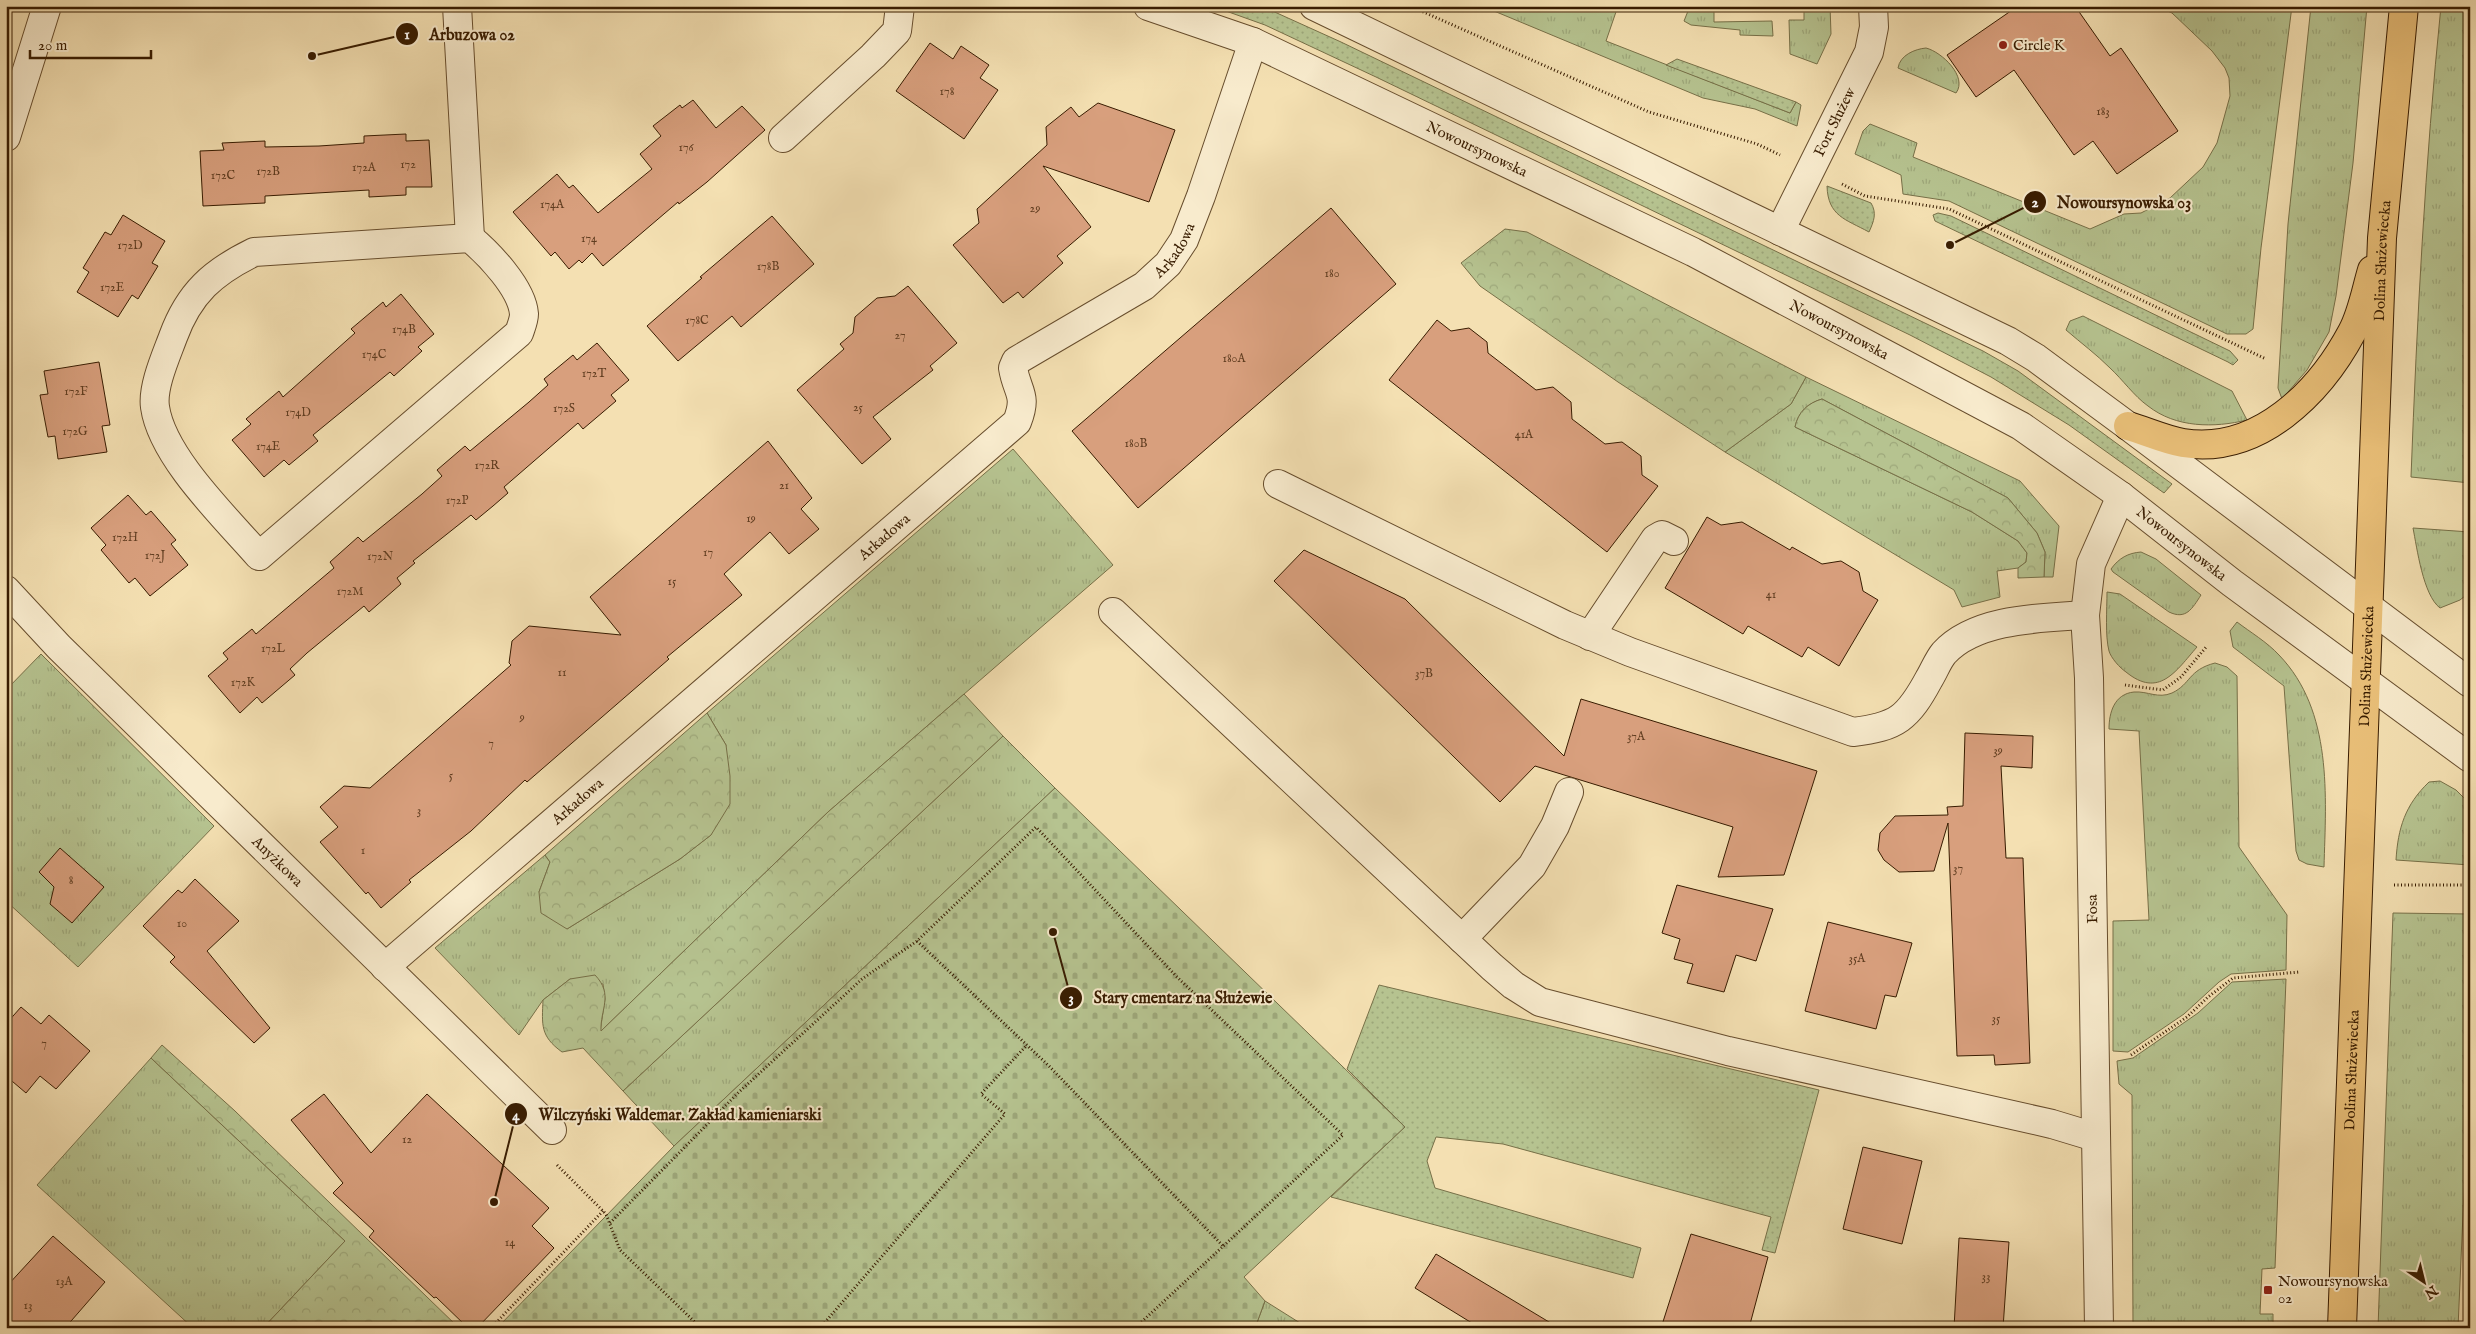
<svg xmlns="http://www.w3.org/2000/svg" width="2476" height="1334" font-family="'IM FELL English',serif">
<defs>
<pattern id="grass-tufts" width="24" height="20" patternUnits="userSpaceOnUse" patternTransform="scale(1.25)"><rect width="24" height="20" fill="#b6c390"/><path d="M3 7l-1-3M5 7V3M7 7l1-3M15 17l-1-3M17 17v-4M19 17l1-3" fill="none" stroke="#9da77a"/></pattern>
<pattern id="forest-crowns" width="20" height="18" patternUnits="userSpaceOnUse" patternTransform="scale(1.25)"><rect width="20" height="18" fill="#b6c390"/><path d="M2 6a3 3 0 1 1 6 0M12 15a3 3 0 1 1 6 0" fill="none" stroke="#9da77a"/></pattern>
<pattern id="cemetery-stones" width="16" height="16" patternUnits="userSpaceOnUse" patternTransform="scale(1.25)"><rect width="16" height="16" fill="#b6c390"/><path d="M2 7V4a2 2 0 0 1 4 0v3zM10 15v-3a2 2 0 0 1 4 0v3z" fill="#9da77a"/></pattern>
<pattern id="garden-dots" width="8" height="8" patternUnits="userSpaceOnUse" patternTransform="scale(1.25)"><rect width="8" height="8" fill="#b6c390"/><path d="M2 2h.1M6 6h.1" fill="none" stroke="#9da77a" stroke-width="1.8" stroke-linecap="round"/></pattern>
</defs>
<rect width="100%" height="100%" fill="#f4e0b2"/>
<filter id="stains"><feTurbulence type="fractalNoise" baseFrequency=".004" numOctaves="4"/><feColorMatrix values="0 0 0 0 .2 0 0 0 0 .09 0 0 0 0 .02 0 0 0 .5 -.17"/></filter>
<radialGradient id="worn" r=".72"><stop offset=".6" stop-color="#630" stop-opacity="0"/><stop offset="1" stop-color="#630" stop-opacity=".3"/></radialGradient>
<!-- grass -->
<g fill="url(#grass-tufts)" stroke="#777048">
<path d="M1482 6H1618L1606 41 1790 113 1796 102 1801 105 1797 126 1755 109 1703 98Z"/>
<path d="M1690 6H1714V22L1772 21 1773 36 1740 35V30L1691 25 1684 21Z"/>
<path d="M1804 6H1830L1831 34 1817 64 1790 54 1789 20H1804Z"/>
<path d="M2157 6H2292L2261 248 2253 329 2246 334H2227L1949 201 1903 194 1901 175 1855 154 1863 131 1870 124 1917 143 1913 157 2090 229 2124 214 2141 213 2170 198 2203 167 2217 143 2230 96 2229 78 2225 68 2212 51 2172 13Z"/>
<path d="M2311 6H2367L2353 163 2336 296 2329 332 2307 370 2282 399 2278 388 2288 224Z"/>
<path d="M2441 6H2470V483L2411 477C2417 319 2425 163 2441 6Z"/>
<path d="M1926 48C1942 52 1968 77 1956 93L1898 68C1900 55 1915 49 1926 48Z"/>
<path d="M2083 316 2232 391 2247 420C2214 428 2176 428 2148 406 2134 396 2123 380 2110 368 2096 354 2081 343 2066 330L2070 321Z"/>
<path d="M1806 377 2020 481 2059 526 2053 577H2044L2045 552 2037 533 2008 498 1822 399C1808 403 1798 412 1795 427L1972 512 2018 541 2027 553 2026 562 2018 568 1997 571 2000 597 1962 607 1954 590 1725 452 1791 404Z"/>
<path d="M1013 449 1113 565 828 812 600 1032 605 999 603 984 570 979 543 1000 519 1035 435 948 545 855 550 862 539 892 567 929 680 859 711 835 726 745 707 713Z"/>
<path d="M2413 528 2470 532V592L2460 600 2440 608C2423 595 2417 548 2413 528Z"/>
<path d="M2141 552 2156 559 2201 595C2192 609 2186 620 2169 612L2113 572 2111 569C2119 558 2128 553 2141 552Z"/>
<path d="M2107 592 2120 594 2197 647C2176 671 2159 699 2126 672 2120 668 2111 658 2109 651 2105 636 2107 609 2107 592Z"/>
<path d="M2237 622C2250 632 2267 642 2279 655 2333 711 2326 796 2324 867L2307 864 2299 860 2296 851 2284 686 2233 647 2230 631Z"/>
<path d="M41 654 214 826 78 967 6 901V690Z"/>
<path d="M2215 663 2227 667 2237 676 2239 847 2287 915 2286 970 2231 974 2219 982 2184 1014 2128 1052 2113 1051V921L2149 920 2139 731 2109 729C2109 713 2114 694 2134 692 2148 691 2158 699 2172 693 2191 684 2188 670 2215 663Z"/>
<path d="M1003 736 1055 788 674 1146 623 1091Z"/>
<path d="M2440 781 2456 790 2470 804V865L2396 860C2398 828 2405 805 2429 782Z"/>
<path d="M2393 913 2470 914V1054L2458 1328H2378Z"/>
<path d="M2286 979 2275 1268 2262 1269 2260 1314H2273V1328H2133L2132 1095 2119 1084 2117 1061 2133 1058 2198 1013 2232 982Z"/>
<path d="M151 1058 345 1241 263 1328H193L37 1185Z"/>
<path d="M1265 1301 1308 1328H1255Z"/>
</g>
<!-- forest -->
<g fill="url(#forest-crowns)" stroke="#777048">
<path d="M1505 229 1527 232 1806 377 1791 404 1725 452 1618 382 1480 286 1461 263Z"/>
<path d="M1822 399 2008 498 2037 533 2045 552 2044 577 2018 578V568L2026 562 2027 553 2018 541 1972 512 1795 427C1798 412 1808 403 1822 399Z"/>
<path d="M964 694 1003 736 623 1091 583 1048 562 1052C540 1036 542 1025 543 1000L570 979 595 975C614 995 600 1009 601 1031L828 812Z"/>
<path d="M707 713 726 745 730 776V804L711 835 680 859 567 929 541 913 539 892 550 862 545 855Z"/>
<path d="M162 1045 235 1111 459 1328H263L345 1241 151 1058Z"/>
</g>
<!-- cemetery -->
<path fill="url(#cemetery-stones)" stroke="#777048" d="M1055 788 1405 1127 1244 1277 1265 1301 1255 1328H497L674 1146Z"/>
<!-- garden -->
<g fill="url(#garden-dots)" stroke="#777048">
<path d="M1212 6H1260L1268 9 1341 42 1983 351 2018 371 2172 484 2164 493 2069 425 1991 377 1910 335 1376 77 1265 25Z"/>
<path d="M1677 59 1796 102 1790 113 1666 65Z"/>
<path d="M1827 186 1871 203C1877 213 1874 221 1869 232 1845 219 1828 216 1827 186Z"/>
<path d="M1938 213 1951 216 2230 351 2238 360 2233 365 2228 362 1935 221 1933 215Z"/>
<path d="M1379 985 1819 1090 1775 1253 1762 1250 1771 1217 1503 1144 1436 1137 1427 1161 1435 1188 1641 1248 1633 1278 1331 1197 1405 1127 1347 1069Z"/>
</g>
<!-- building -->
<g fill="#d89f7d" stroke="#381c01">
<path d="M2018 6H2075L2110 56 2121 48 2178 131 2117 174 2093 141 2074 155 2014 70 1976 97 1947 55Z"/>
<path d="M930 43 953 59 961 46 989 65 980 78 998 90 964 139 896 91Z"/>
<path d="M693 100 716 128 742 106 765 130 707 182 679 204 678 202 603 266 592 253 582 263 579 260 569 269 555 252 551 256 513 212 557 174 569 188 573 185 598 213 652 169 640 154 661 136 653 126 680 105 682 108Z"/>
<path d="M1098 103 1175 130 1149 202 1043 166 1091 227 1057 256 1063 263 1023 298 1018 292 1003 303 953 245 979 223 977 209 1047 145 1046 127 1071 107 1079 117Z"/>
<path d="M406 134V141L429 140 432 187H406V195L369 197V190L265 196V203L203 206 200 151 224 150 222 143 265 141V147L319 146 364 143V136Z"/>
<path d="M1331 208 1396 284 1138 508 1072 431Z"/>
<path d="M123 215 165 241 152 263 158 266 138 299 132 295 118 317 77 292 89 272 83 268 105 232 111 235Z"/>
<path d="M772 216 814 264 741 327 732 316 678 361 647 326 702 278 700 277Z"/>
<path d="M908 286 957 343 930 366 933 370 873 417 891 439 862 464 797 390 844 349 840 344 853 333 855 317 877 298 895 296Z"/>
<path d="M401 294 434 334 418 347 422 351 394 376 390 372 313 435 318 441 289 465 284 460 264 477 232 440 251 424 246 419 279 391 283 397 355 333 351 329 383 302 386 307Z"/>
<path d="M1437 320 1451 331 1469 328 1487 342 1488 353 1536 390 1553 387 1571 402 1572 419 1605 444 1622 442 1641 456 1642 475 1658 486 1607 552 1389 380Z"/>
<path d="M597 343 629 380 611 395 616 401 583 429 578 423 504 487 508 493 493 506 476 520 471 515 413 561 415 563 397 578 401 584 369 612 364 606 307 653 290 669 295 675 262 703 257 697 240 713 208 676 228 659 223 653 252 629 256 634 334 568 330 562 358 537 363 542 422 494 442 476 437 470 465 446 470 451 529 402 548 385 544 379 573 355 577 360Z"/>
<path d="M99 362 110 425 102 426 107 452 58 459 55 436 48 437 40 395 48 394 44 371Z"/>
<path d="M768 441 812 498 801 509 819 529 789 554 770 532 724 574 742 595 667 657 669 659 527 782 525 780 471 831 409 880 411 882 381 908 368 892 366 894 320 842 338 827 320 807 344 786 370 788 511 665 509 663 512 641 529 626 621 635 590 597Z"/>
<path d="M128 495 146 515 151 511 176 540 171 544 188 565 150 596 135 578 129 583 101 550 106 545 91 528Z"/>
<path d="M1707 517 1721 525 1742 522 1790 550 1792 547 1822 564 1841 561 1859 572 1863 591 1878 600 1839 666 1808 647 1802 657 1748 626 1743 634 1665 588Z"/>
<path d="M1304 550 1405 599 1564 756 1581 699 1817 771 1784 875 1718 877 1733 827 1535 766 1500 802 1274 581Z"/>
<path d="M1965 733 2033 736 2032 768 2001 766 2006 858H2023L2030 1063 1995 1065 1994 1055 1957 1056 1948 823 1934 871 1899 872 1884 860 1878 850 1880 833 1895 816 1948 815 1947 807 1963 806Z"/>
<path d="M60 848 104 887 72 923 50 904 54 887 39 872Z"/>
<path d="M195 879 239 921 207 951 270 1028 254 1043 170 962 175 957 143 926 178 890 182 893Z"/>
<path d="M1677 885 1773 909 1756 961 1736 955 1724 992 1687 983 1693 964 1674 959 1680 939 1662 933Z"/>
<path d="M1828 922 1912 943 1896 997 1885 995 1876 1029 1805 1011Z"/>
<path d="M21 1007 41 1024 49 1015 90 1051 56 1089 40 1076 26 1093 6 1076V1024Z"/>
<path d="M324 1094 371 1153 427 1094 549 1208 532 1226 554 1248 477 1328H468L436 1297 434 1298 369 1237 374 1231 333 1193 343 1183 291 1120Z"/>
<path d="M1863 1147 1922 1161 1902 1244 1843 1229Z"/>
<path d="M1691 1234 1768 1257 1749 1328H1661Z"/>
<path d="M53 1236 105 1282 65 1328H6V1287Z"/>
<path d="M1959 1238 2009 1242 2003 1328H1954Z"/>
<path d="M1436 1254 1559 1328H1480L1415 1288Z"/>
</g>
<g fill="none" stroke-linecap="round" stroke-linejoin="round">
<defs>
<g id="minor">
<path d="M457 6 470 238"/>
<path id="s1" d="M1148 6 1253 42 1693 252 2021 426 2121 496 2232 583 2470 758"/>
<path d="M1314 6 2008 341 2036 358 2128 426 2470 683"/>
<path d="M6 137 47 6"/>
<path d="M783 138 873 56 897 31 900 6"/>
<path id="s2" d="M1780 231 1869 52 1874 27 1873 6"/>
<path d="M470 238C489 254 522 288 524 314 524 320 521 327 519 333L259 556C226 518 162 457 155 407 152 387 166 356 173 337 189 293 213 272 254 252Z"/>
<path d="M1278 484 1565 625 1630 652 1853 732C1897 727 1908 718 1929 679 1934 671 1938 660 1944 653 1976 618 2042 618 2085 615"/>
<path id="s3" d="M6 590 59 647 552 1130"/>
<path d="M1113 612 1492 967 1513 985 1540 1002 1728 1051 2052 1124 2095 1137"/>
<path d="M1590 636 1655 539 1662 535 1674 541"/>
<path d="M1462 939 1532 866 1555 826 1569 792"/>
<path id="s4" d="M385 967 1017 422C1028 394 1017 393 1013 368L1016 361 1144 286 1168 264 1184 240 1201 196 1253 42"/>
<path d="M2099 1328 2089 678 2085 615 2091 564 2121 496"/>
</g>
<g id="major">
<path d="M2128 426C2146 431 2165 440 2183 443 2259 455 2320 392 2352 332 2362 314 2366 290 2372 270"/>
<path id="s5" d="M2342 1328 2382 238 2404 6"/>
</g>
</defs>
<!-- minor casing -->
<use href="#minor" stroke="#674d2d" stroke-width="30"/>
<!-- major casing -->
<use href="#major" stroke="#381c01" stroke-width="30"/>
<!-- path -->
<g stroke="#381c01" stroke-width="3" stroke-dasharray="1 2.5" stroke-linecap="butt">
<path d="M1410 6 1649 112 1757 144 1780 155"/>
<path d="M1842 184 1865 196 1949 209 2266 359"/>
<path d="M2125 685 2163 690 2181 677 2207 646"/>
<path d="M2394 885H2470"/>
<path d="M917 941 1049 1066 1223 1246"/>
<path d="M2131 1055 2187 1017 2208 997 2233 978 2299 972"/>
<path d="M557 1165 606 1214 620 1250 701 1328"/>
<path d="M610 1223 739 1092 862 979 917 941 1036 827 1177 977 1343 1135 1135 1328"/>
<path d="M491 1328 603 1211"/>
<path d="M820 1328 1005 1114 981 1094 1027 1045"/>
</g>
<!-- minor -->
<use href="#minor" stroke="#f8ebcd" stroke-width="28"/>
<!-- major -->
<use href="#major" stroke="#eac079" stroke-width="28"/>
</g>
<!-- markers -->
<g fill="#8f2418" stroke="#f8ebcd" stroke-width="2">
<circle cx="2003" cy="45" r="5"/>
<rect x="2263" y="1285" width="10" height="10" rx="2.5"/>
</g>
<g text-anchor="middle" stroke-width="4" stroke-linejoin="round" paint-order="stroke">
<!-- number labels -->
<g font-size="12" fill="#603d20">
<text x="947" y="95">178</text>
<text x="2103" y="115">183</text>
<text x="686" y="151">176</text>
<text x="408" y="168">172</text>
<text x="364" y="171">172A</text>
<text x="268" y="175">172B</text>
<text x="223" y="179">172C</text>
<text x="552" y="208">174A</text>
<text x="1035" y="212">29</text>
<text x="589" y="242">174</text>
<text x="130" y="249">172D</text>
<text x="768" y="270">178B</text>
<text x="1332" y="277">180</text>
<text x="112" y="291">172E</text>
<text x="697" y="324">178C</text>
<text x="404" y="333">174B</text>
<text x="900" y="339">27</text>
<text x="374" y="358">174C</text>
<text x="1234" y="362">180A</text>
<text x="594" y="377">172T</text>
<text x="76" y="395">172F</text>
<text x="858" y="411">25</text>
<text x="564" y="412">172S</text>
<text x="298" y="416">174D</text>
<text x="75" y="435">172G</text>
<text x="1524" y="438">41A</text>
<text x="1136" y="447">180B</text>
<text x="268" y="450">174E</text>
<text x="487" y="469">172R</text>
<text x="784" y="489">21</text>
<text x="457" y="504">172P</text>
<text x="751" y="522">19</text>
<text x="125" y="541">172H</text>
<text x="708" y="556">17</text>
<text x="155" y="559">172J</text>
<text x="380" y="560">172N</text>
<text x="672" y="585">15</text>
<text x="350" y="595">172M</text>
<text x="1771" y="598">41</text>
<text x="273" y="652">172L</text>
<text x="562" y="676">11</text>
<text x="1424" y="677">37B</text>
<text x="243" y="686">172K</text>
<text x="522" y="721">9</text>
<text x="1636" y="740">37A</text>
<text x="491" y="747">7</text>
<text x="1998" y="754">39</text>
<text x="451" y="779">5</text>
<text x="419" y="814">3</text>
<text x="363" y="854">1</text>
<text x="1958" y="872">37</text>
<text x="71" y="884">8</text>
<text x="182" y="927">10</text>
<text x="1857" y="962">35A</text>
<text x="1996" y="1022">35</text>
<text x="44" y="1047">7</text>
<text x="407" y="1143">12</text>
<text x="510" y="1246">14</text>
<text x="1986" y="1280">33</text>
<text x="64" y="1285">13A</text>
<text x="28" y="1309">13</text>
</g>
<!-- poi labels -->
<g font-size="15" fill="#381c01" stroke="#f8ebcd" text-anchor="start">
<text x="2013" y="50">Circle K</text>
<text x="2278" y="1286">Nowoursynowska<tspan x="2278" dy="17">02</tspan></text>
</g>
<!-- street labels -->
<g font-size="15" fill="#381c01" stroke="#f8ebcd">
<text dy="5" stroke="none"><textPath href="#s2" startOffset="122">Fort Służew</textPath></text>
<text dy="5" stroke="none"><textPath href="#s1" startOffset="359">Nowoursynowska</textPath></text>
<text dy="5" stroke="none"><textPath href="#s4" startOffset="1094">Arkadowa</textPath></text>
<text dy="5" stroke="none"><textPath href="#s5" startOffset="1068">Dolina Służewiecka</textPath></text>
<text dy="5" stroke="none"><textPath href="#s1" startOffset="764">Nowoursynowska</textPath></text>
<text dy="5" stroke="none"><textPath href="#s4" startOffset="659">Arkadowa</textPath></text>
<text dy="5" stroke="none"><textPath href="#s1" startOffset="1169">Nowoursynowska</textPath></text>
<text dy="5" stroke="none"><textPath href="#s5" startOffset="662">Dolina Służewiecka</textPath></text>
<text dy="5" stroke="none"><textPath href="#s4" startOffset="254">Arkadowa</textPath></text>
<text dy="5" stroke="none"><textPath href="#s3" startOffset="384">Anyżkowa</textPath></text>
<text transform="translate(2092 909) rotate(-91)" y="5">Fosa</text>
<text dy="5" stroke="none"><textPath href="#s5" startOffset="258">Dolina Służewiecka</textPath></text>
</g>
</g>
<!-- callouts -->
<path fill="none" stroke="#381c01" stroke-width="2" d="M312 56L407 34M1950 245L2035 202M1053 932L1071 998M494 1202L516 1114"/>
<g fill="#381c01" stroke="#f8ebcd" stroke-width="2">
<circle cx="312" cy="56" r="5"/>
<circle cx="1950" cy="245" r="5"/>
<circle cx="1053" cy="932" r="5"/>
<circle cx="494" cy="1202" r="5"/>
<circle cx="407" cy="34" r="12"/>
<circle cx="2035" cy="202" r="12"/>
<circle cx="1071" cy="998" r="12"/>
<circle cx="516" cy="1114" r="12"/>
</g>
<g font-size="15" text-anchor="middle" font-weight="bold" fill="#fff">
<text x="407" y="39">1</text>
<text x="2035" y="207">2</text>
<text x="1071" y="1003">3</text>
<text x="516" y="1120">4</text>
</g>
<g font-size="16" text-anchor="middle" font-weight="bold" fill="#381c01" stroke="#f8ebcd" stroke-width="4" stroke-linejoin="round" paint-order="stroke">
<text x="472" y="40">Arbuzowa 02</text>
<text x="2124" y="208">Nowoursynowska 03</text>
<text x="1183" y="1003">Stary cmentarz na Służewie</text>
<text x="680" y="1120">Wilczyński Waldemar. Zakład kamieniarski</text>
</g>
<!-- margin -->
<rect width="2476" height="1334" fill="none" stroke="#f4e0b2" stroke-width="25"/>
<rect x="8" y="8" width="2461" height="1319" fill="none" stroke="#381c01" stroke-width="2.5"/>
<rect x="12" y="12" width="2451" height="1309" fill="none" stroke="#381c01"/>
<!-- north arrow -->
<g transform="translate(2424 1282) rotate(145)" stroke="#f8ebcd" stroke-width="4" paint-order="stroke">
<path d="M0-4L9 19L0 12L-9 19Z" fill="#381c01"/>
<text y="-8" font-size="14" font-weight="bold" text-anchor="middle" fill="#381c01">N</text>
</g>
<!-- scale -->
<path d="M30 50v8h121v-8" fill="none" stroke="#381c01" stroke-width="2.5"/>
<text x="38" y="50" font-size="15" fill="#381c01" stroke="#f8ebcd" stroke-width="4" paint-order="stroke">20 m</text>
<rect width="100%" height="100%" filter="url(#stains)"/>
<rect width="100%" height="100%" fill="url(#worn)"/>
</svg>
